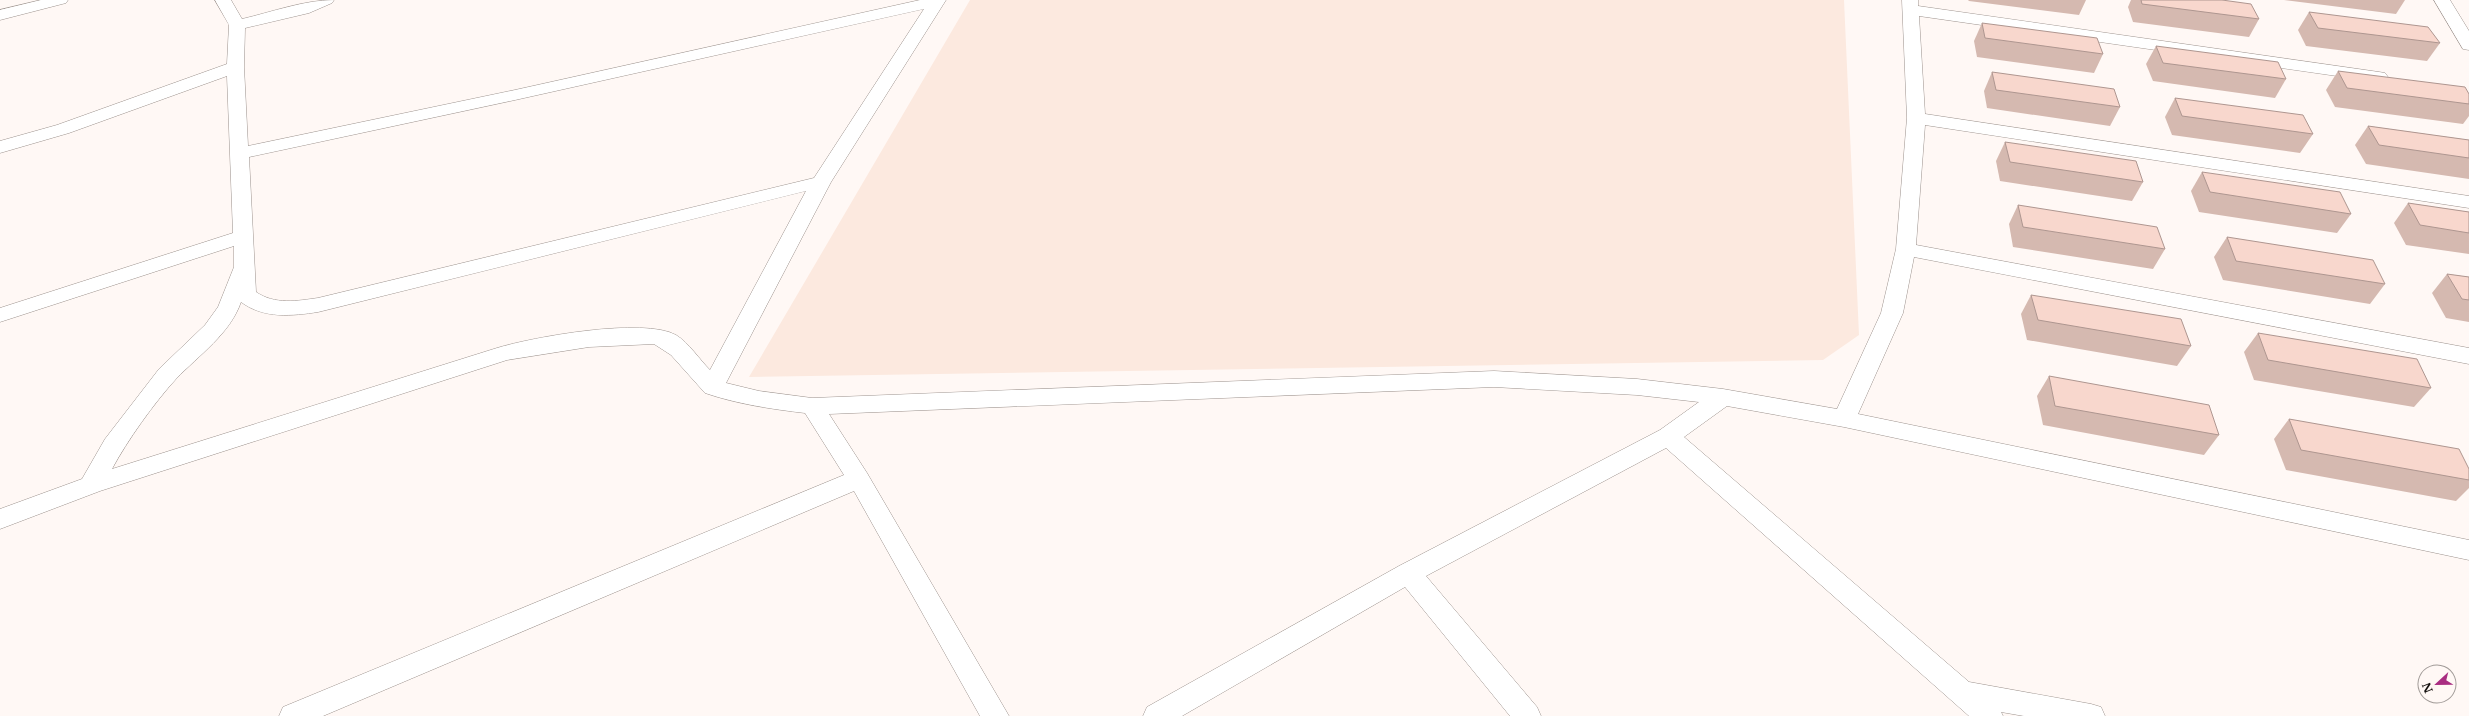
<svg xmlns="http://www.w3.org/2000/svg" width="2469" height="716" font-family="'Libre Baskerville',serif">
<rect width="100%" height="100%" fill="#fff8f5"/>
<!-- built -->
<path fill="#fce9df" d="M970 0H1844L1859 335 1823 360 749 377Z"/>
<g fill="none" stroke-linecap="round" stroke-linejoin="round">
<defs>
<g id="street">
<path d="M41 0H68L66 3 0 20V10Z"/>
<path d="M215 0H231L242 19C272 12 304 0 334 0L332 3 309 13 245 28 244 67 248 146 515 90 920 0H946L831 182 726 383 759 391 812 398 1494 371 1637 379 1723 389 1837 409 1881 313 1896 249 1907 118 1902 0H1918V6L2379 72 2385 73 2388 77 2385 81 2379 82 1919 16 1925 114 2469 196V208L1925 125 1916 245 2469 348V364L1914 257 1903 313 1858 414 2469 540V560L1844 427 1727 406 1684 437 1969 682 2091 704 2101 707 2105 716H2024L2001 712 2003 716H1969L1666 448 1426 576 1537 707 1541 716H1510L1405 587 1182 716H1143L1147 707 1399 566 1660 430 1699 402 1637 395 1494 387 829 414 867 473 1009 716H980L854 491 323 716H279L283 707 844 475 805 413C771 409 737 404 705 393L671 355 654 344 589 347 507 360 100 491 0 529V509L82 479 105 439 159 369 205 325 218 307 234 267V246L0 322V308L233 233 227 76 69 133 0 153V141L57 125 227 64 229 25ZM924 9 814 178 318 298C297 301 275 305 256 292L249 157 515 100ZM806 191 710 370C699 359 689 343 676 335 644 317 533 337 497 348L112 469C127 441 154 403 176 379 199 355 230 334 241 302 264 319 292 316 318 312Z"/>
<path d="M2434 0H2450L2469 31V50L2463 49Z"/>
</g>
</defs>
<!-- street casing -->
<use href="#street" stroke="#9c928d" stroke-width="1"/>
<!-- street -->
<use href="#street" fill="#fff" fill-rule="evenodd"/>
</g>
<!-- wall -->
<g fill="#d5b9b0">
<path d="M1968 0H2086L2079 15 1969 1Z"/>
<path d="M2131 0H2222L2259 19 2249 37 2133 22 2128 7Z"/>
<path d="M2284 0H2405L2396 14Z"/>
<path d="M2309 12 2440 43 2427 61 2306 46 2298 30Z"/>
<path d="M1982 23 2103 54 2094 73 1977 57 1974 41Z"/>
<path d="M2156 46 2286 79 2275 98 2153 81 2146 64Z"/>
<path d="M2338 71 2469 94V116L2463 124 2335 107 2326 90Z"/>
<path d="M1992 72 2120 107 2110 126 1987 108 1984 91Z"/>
<path d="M2175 98 2313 134 2300 153 2172 135 2165 117Z"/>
<path d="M2368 126 2469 140V179L2366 164 2355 145Z"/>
<path d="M2005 142 2143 182 2132 201 2000 181 1996 161Z"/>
<path d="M2202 172 2351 214 2337 233 2199 212 2191 191Z"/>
<path d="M2408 203 2469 212V254L2406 245 2394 223Z"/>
<path d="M2018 205 2165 249 2153 269 2013 247 2009 224Z"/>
<path d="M2227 237 2385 284 2370 304 2223 280 2214 257Z"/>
<path d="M2447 274 2469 277V322L2446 318 2432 293Z"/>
<path d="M2031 295 2191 346 2177 366 2027 340 2021 314Z"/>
<path d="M2258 333 2431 388 2414 407 2254 380 2244 352Z"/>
<path d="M2049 376 2219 435 2204 455 2043 425 2037 396Z"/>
<path d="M2289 419 2469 469V488L2456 501 2286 470 2274 439Z"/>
</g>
<!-- building -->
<g fill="#f8d7cd" stroke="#ae9690">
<path d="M2141 0H2222L2251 4 2259 19 2142 4Z"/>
<path d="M2309 12 2428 27 2440 43 2318 28Z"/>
<path d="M1982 23 2097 38 2103 54 1985 38Z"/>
<path d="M2156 46 2278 62 2286 79 2163 63Z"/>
<path d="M2338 71 2465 87 2469 94V104L2347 88Z"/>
<path d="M1992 72 2114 89 2120 107 1996 90Z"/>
<path d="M2175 98 2303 115 2313 134 2182 116Z"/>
<path d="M2368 126 2469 140V158L2379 145Z"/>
<path d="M2005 142 2136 161 2143 182 2010 162Z"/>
<path d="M2202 172 2340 192 2351 214 2210 192Z"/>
<path d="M2408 203 2469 212V233L2420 225Z"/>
<path d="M2018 205 2157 227 2165 249 2023 227Z"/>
<path d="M2227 237 2373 260 2385 284 2236 261Z"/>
<path d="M2447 274 2469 277V300L2462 299Z"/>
<path d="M2031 295 2181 319 2191 346 2038 320Z"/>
<path d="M2258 333 2417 359 2431 388 2268 360Z"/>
<path d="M2049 376 2209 405 2219 435 2055 406Z"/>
<path d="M2289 419 2459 449 2469 469V480L2301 450Z"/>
</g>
<!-- north arrow -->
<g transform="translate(2437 684) rotate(248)"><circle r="19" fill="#fff8f5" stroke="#a19b98"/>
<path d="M0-3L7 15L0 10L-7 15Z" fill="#a92d81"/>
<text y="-6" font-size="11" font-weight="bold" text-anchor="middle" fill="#130f0d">N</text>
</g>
</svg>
